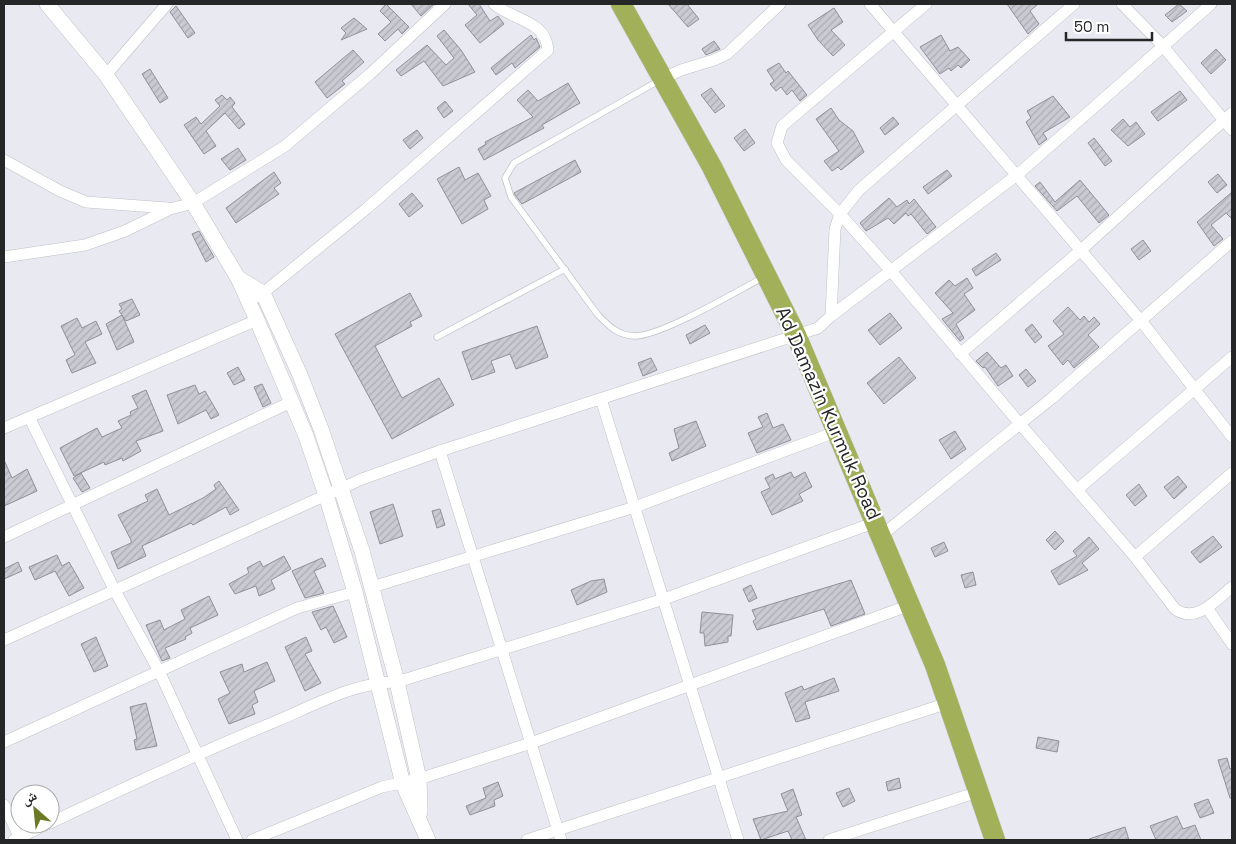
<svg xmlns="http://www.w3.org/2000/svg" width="1236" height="844" font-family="'Space Grotesk','Noto Naskh Arabic',sans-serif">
<defs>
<pattern id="building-hatch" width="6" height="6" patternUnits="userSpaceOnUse" patternTransform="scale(1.25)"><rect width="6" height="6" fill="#c9cad2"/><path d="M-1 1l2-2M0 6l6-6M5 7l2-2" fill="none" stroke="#acadb4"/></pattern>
</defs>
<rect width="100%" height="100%" fill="#e8e9f1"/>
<!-- building -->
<g fill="url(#building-hatch)" stroke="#909198">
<path d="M386 4 409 27 402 34 398 29 385 41 378 34 391 22 380 11Z"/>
<path d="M411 4H434L421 16Z"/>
<path d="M468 4H479L490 21 498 16 504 24 480 43 465 25 477 15Z"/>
<path d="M668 4H687L699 19 688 27Z"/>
<path d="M1007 4H1038L1030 11 1039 24 1028 34Z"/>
<path d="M1179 4 1187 11 1172 22 1165 15Z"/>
<path d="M176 6 195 33 188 38 170 12Z"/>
<path d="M834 8 843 22 831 30 845 45 833 56 818 40 808 25Z"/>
<path d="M354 18 367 29 341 40 346 33 341 28Z"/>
<path d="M444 30 461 50 475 72 443 86 424 61 401 76 396 70 427 45 446 65 454 58 437 36Z"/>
<path d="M531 35 534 40 536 38 540 47 515 68 512 63 496 75 491 68Z"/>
<path d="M941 35 950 51 958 47 970 60 961 68 958 65 951 71 949 68 940 74 920 47Z"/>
<path d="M714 41 720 49 706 55 702 49Z"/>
<path d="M1216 49 1226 60 1211 74 1201 63Z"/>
<path d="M353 50 364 62 342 81 345 84 327 98 315 82Z"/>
<path d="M779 63 786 73 788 71 807 95 800 101 792 90 787 95 781 87 776 91 770 84 774 81 767 70Z"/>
<path d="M150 69 168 98 160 103 142 74Z"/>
<path d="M568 83 580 103 542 125 544 128 484 160 478 149 486 144 485 142 533 117 517 100 528 90 538 101Z"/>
<path d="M711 88 725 106 715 113 701 95Z"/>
<path d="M1180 91 1187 100 1158 121 1151 112Z"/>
<path d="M222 95 227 100 230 97 235 103 232 107 245 124 239 129 225 113 206 131 216 146 204 154 184 125 196 117 201 124 220 106 215 100Z"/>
<path d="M1053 96 1070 117 1043 133 1047 139 1039 145 1026 122 1031 118 1027 111Z"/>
<path d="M445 101 453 111 444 118 437 108Z"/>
<path d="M831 108 839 120 853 131 864 152 841 170 838 167 832 171 824 161 839 151 816 119Z"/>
<path d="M893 117 899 124 885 135 880 128Z"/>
<path d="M1123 119 1130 127 1136 122 1145 134 1128 146 1111 130Z"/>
<path d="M745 129 755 143 744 151 734 138Z"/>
<path d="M417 130 423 138 410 149 403 140Z"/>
<path d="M1094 138 1112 161 1105 166 1088 143Z"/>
<path d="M238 148 246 160 230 170 221 159Z"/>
<path d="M575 160 581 172 522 204 515 195 514 193Z"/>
<path d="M459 167 465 180 478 173 491 196 484 200 488 209 462 224 437 179Z"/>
<path d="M947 170 952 176 928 194 923 187Z"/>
<path d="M274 172 281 183 274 188 279 194 236 223 226 208Z"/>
<path d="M1218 174 1227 185 1217 193 1208 182Z"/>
<path d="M1080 180 1109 215 1099 223 1077 196 1057 211 1035 186 1040 182 1055 202Z"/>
<path d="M1232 192V219L1226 213 1211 225 1223 239 1214 246 1197 222Z"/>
<path d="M412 193 423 206 409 217 399 204Z"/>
<path d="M889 198 897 207 907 200 909 204 914 199 936 227 927 234 911 214 908 216 906 213 894 224 888 218 866 231 860 223Z"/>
<path d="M199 231 214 257 206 262 192 234Z"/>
<path d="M1143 240 1151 251 1139 260 1131 249Z"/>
<path d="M996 253 1001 260 976 276 972 269Z"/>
<path d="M967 278 973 288 964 294 975 310 956 324 964 338 960 341 942 319 953 313 935 293 949 280 955 286Z"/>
<path d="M410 293 422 316 410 322 412 326 375 346 402 398 439 378 454 405 392 439 335 334Z"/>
<path d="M132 299 140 315 126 321 119 311 122 309 119 304Z"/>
<path d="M1068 307 1080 320 1084 316 1089 322 1094 317 1100 324 1088 335 1099 347 1074 368 1068 360 1063 365 1048 346 1064 334 1053 321Z"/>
<path d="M890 313 902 328 880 345 868 330Z"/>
<path d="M122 315 134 342 117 350 106 324Z"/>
<path d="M77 318 82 328 96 321 102 334 85 342 96 363 72 373 66 360 75 355 61 326Z"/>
<path d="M1032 324 1042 337 1035 343 1025 330Z"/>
<path d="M705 325 710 333 690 344 686 335Z"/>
<path d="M537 326 548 357 516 369 510 354 491 361 495 372 472 380 462 352Z"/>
<path d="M987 352 1001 368 1006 365 1013 376 998 386 985 367 983 368 976 361Z"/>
<path d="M899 357 916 378 884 404 867 383Z"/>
<path d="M651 358 657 370 643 376 638 363Z"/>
<path d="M238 367 245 380 234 385 227 373Z"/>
<path d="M1026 369 1036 381 1028 387 1019 375Z"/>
<path d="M262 384 271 403 263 407 254 387Z"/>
<path d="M195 385 199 394 205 391 219 415 211 419 206 410 178 424 167 395Z"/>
<path d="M146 390 163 431 136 441 141 451 123 461 122 458 105 465 104 462 74 476 60 448 97 428 102 437 122 428 118 421 131 415 130 412 138 408 132 396Z"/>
<path d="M767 413 773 428 783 424 791 440 757 453 748 433 763 427 758 417Z"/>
<path d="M696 421 706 446 672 461 669 453 679 448 674 429Z"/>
<path d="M955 431 966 449 951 459 939 440Z"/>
<path d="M4 460 12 478 27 469 37 491 4 506Z"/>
<path d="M791 472 794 478 805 472 812 487 799 494 803 501 772 515 761 492 770 488 765 478 773 474 775 479Z"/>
<path d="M81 473 90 488 82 492 73 478Z"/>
<path d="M1178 476 1187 487 1174 499 1164 487Z"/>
<path d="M219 481 239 510 230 515 226 507 193 525 191 523 142 546 146 556 118 569 111 552 131 543V540L118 515 148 501 145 495 157 489 169 515 203 498 216 489 214 485Z"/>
<path d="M1139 484 1147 496 1135 506 1126 495Z"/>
<path d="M393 504 403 536 380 544 370 512Z"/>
<path d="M440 509 445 525 437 528 432 511Z"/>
<path d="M1055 531 1064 541 1055 550 1046 540Z"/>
<path d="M1213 536 1222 547 1200 563 1191 552Z"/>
<path d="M1089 537 1099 549 1082 563 1088 570 1059 585 1051 571 1077 556 1073 551Z"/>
<path d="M944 542 948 551 935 557 931 548Z"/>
<path d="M57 555 62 566 69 562 84 588 69 596 55 571 35 580 29 567Z"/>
<path d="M284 556 291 569 271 580 275 589 259 596 256 586 235 594 229 584 249 573 247 568 260 561 263 567Z"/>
<path d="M322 558 326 566 314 571 324 593 305 598 292 571Z"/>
<path d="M18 562 22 571 4 579V569Z"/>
<path d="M973 572 976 585 965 588 961 575Z"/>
<path d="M604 579 607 592 577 605 571 590 591 581Z"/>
<path d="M851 580 865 614 831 626 824 609 757 630 753 621 756 619 752 610Z"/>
<path d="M751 585 757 598 749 602 743 589Z"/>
<path d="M209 596 218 615 190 628 192 633 185 637 186 639 165 648 170 658 162 661 146 625 160 620 164 630 185 619 181 610Z"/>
<path d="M333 606 347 637 334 643 326 627 321 630 312 612Z"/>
<path d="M702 612 733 615 731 636H728V642L705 646 704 633H700Z"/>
<path d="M96 637 108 666 94 672 81 644Z"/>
<path d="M306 637 312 651 305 654 321 683 305 691 285 647Z"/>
<path d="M267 662 275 681 254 691 258 702 252 705 255 714 229 724 218 699 230 693 220 672 242 664 244 672Z"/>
<path d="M834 678 839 691 805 702 810 718 796 722 785 693 802 686 804 690Z"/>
<path d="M146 703 157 746 136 750 134 740 137 739 130 707Z"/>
<path d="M1038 737 1059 741 1057 752 1036 748Z"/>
<path d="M1227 758 1230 769 1232 768V798H1230L1218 760Z"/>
<path d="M899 778 901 788 888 791 886 782Z"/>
<path d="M498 782 503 796 494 800 495 806 470 815 466 806 486 798 483 788Z"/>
<path d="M849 788 855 801 843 807 836 793Z"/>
<path d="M793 789 802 815 796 817 806 840H792L788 831 761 840 753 819 788 811 781 794Z"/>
<path d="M1208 799 1214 813 1200 818 1194 804Z"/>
<path d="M1177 816 1183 829 1195 825 1201 840H1156L1150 826Z"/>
<path d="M1125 827 1129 840H1090L1089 839Z"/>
</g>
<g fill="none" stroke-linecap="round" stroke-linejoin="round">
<defs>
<g id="service">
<path d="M660 80 514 163 505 178 511 197 598 315C609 326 617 335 634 336 660 337 737 291 764 277"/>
<path d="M437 337 565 269"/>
</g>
<g id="minor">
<path d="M870 4 1142 322 1232 437"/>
<path d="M926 4 782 126 777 143 786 160 840 214 891 271 1020 424 1135 557 1232 473"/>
<path d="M1122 4 1162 45 1232 130"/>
<path d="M106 75 167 4"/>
<path d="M664 78 681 70 714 60 727 54 780 4"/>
<path d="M4 160 60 191 86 202 168 208"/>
<path d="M4 257 85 245 125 231 170 209 193 203 285 146 370 74 445 4"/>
<path d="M256 297 263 293 366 209 548 50C546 20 512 20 494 4"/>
<path d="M831 316 1017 175 1211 4"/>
<path d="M960 354 1081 250 1232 113"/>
<path d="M601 399 738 840"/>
<path d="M30 419 115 591 159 671 237 840"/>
<path d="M4 428 257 320"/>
<path d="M440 451 561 840"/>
<path d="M1078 489 1232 357"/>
<path d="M882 535 1052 398 1232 241"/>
<path d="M4 537 291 402"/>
<path d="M1135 557 1175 609C1196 624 1216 600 1232 587"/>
<path d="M372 587 635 507 838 431"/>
<path d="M1207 608 1232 644"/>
<path d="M4 640 362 479 440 451 818 328 831 316 835 229 840 214 859 190 1074 4"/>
<path d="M4 742 297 608 355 592"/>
<path d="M4 805 21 840"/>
<path d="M50 823C126 787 201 752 279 720 316 704 356 682 397 682L664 599 876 522"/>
<path d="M14 840 47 824"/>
<path d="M252 840 382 787 419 779 531 743 910 605"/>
<path d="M527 840 948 703"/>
<path d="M829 840 978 792"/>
</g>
<g id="tertiary">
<path d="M47 4 106 75 193 203 238 278 257 320 306 436 326 495 355 592 403 784 428 840"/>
<path d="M238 278 263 293 300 375 321 429 362 551 397 682 419 779 420 812"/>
</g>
<path id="trunk" d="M621 4 712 167 796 335 935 665 995 840"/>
</defs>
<!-- service casing -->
<use href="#service" stroke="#c0c1c8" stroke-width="7"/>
<!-- minor casing -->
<use href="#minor" stroke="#c0c1c8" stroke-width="12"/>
<!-- tertiary casing -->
<use href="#tertiary" stroke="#c0c1c8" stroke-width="16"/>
<!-- trunk casing -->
<use href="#trunk" stroke="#c6c7c7" stroke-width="21"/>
<!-- service -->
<use href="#service" stroke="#fff" stroke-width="5.5"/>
<!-- minor -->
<use href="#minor" stroke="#fff" stroke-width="11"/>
<!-- tertiary -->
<use href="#tertiary" stroke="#fff" stroke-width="15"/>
<!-- trunk -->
<use href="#trunk" stroke="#a3b05a" stroke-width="20"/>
</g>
<g text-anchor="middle" stroke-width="4.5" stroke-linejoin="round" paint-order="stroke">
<!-- street labels -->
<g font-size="19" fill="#252628" stroke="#fff">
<text transform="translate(829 413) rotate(66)" y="7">Ad Damazin Kurmuk Road</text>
</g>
</g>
<!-- border -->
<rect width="1236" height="844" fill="none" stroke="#252628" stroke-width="10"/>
<!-- north arrow -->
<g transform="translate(35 809) rotate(333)"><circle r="24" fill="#ffffff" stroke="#a8a8a9"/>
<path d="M0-4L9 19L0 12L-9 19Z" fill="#6c7926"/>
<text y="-8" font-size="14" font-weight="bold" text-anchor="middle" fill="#252628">ش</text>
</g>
<!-- scale -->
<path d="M1066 32v8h86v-8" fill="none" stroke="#252628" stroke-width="2.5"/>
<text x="1074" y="32" font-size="15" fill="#252628" stroke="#ffffff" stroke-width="4" paint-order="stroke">50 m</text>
</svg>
